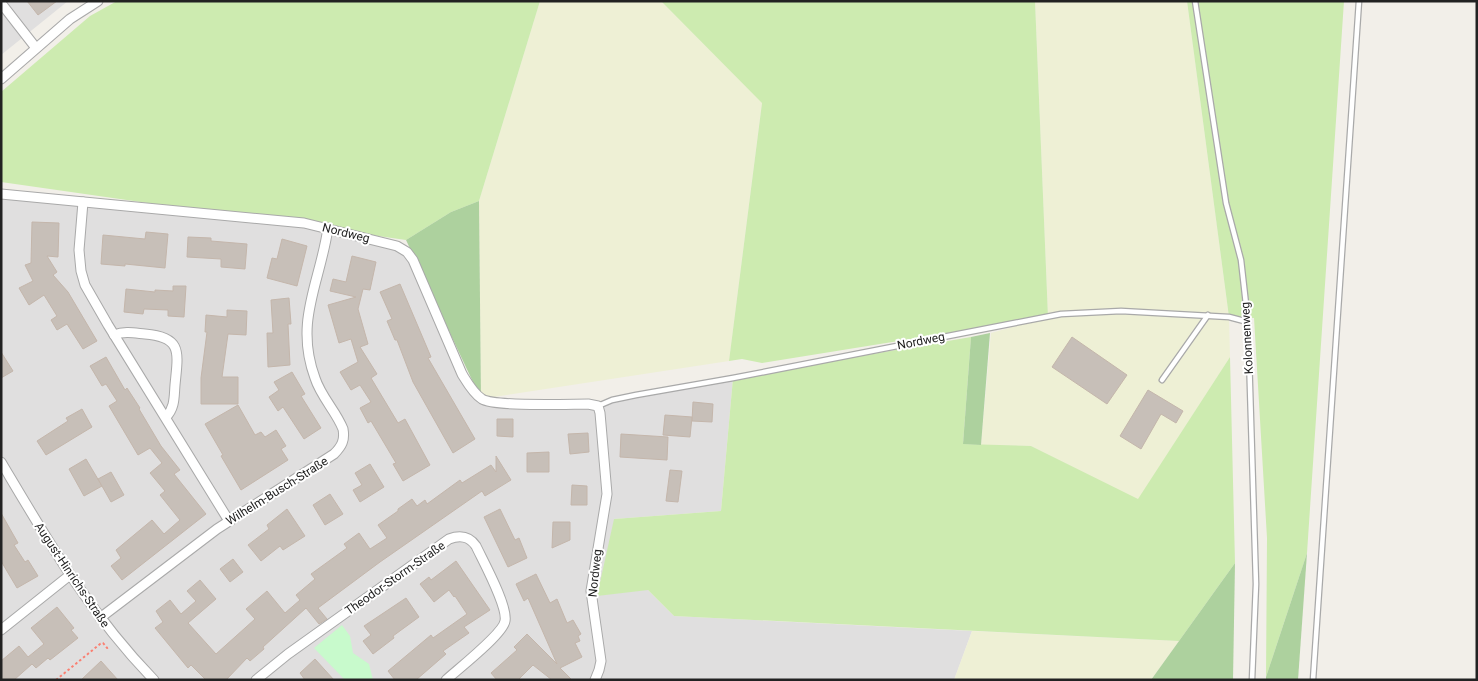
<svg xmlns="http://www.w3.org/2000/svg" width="1478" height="681" font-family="Roboto,sans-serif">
<rect width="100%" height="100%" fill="#f2efe9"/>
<!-- residential -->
<g fill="#e0dfdf">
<path d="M1 1H68L1 55Z"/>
<path d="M1 194 328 228 391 244 413 260 477 394 482 399 602 404 733 378 721 511 614 519 648 590 674 616 972 631 954 680H1Z"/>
</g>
<!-- farmland -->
<g fill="#eef0d5">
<path d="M540 1H661L762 102 729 361 481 399 479 201Z"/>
<path d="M1035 1H1187L1229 317 1230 357 1138 500 1031 446 981 445 991 333 1048 317Z"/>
<path d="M972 631 1179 641 1151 680H954Z"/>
</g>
<!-- grass -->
<g fill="#cdebb0">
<path d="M117 1H540L479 201 451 212 406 240 1 182V92L90 16Z"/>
<path d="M661 1H1035L1048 317 762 363 742 359 729 361 762 103Z"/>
<path d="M1187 1H1344L1307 553 1266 677 1267 538 1254 318 1229 317Z"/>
<path d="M971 337 963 444 1031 446 1138 499 1230 357 1235 563 1179 641 674 616 648 590 597 596 614 519 721 511 733 378Z"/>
</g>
<!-- forest -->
<g fill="#add19e">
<path d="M479 201 481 399 406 240 451 212Z"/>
<path d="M990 333 981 445 963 444 971 337Z"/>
<path d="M1307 553 1298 680H1266V677Z"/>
<path d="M1235 563 1233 680H1151Z"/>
</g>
<!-- park -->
<path fill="#c8facc" d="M342 625 350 636 353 653 369 664 373 680H345L314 648Z"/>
<!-- building -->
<g fill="#c7bfb8" stroke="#c4b6ab">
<path d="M27 1H57L38 15Z"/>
<path d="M32 222 59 223 58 257 47 256 57 272 53 275 68 292 97 341 83 349 67 324 57 330 51 320 57 316 44 295 29 305 19 288 33 281 25 265 31 263Z"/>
<path d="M146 232 168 234 165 268 125 264V266L101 264 103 235 145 239Z"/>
<path d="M188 237 211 238V241L247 244 245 269 221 267V259L187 257Z"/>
<path d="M282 239 307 246 297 286 267 278 272 258 277 259Z"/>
<path d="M352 256 376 262 370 290 363 289 358 309 368 344 360 347 377 374 371 378 398 423 405 419 430 465 403 481 393 464 396 463 371 421 368 423 360 408 371 402 360 385 351 390 340 372 358 362 351 339 339 343 328 305 356 297 330 291 333 279 346 282Z"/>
<path d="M400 284 431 357 428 358 475 439 453 453 413 382 397 340H395L387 321 392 319 380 292Z"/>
<path d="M173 286H186L184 317 168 316V310L144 309 143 314 124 312 126 289 155 292V290L173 291Z"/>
<path d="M289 298 291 324H288L290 365 268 367 267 333H273L271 300Z"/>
<path d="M227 310 247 311 246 335 228 334 222 377H238V404H201V378L207 332H205L206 315 227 317Z"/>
<path d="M1072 337 1127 375 1107 404 1052 367Z"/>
<path d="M1 352 13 371 1 378Z"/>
<path d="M106 357 125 390 127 388 140 408 139 409 161 446 180 470 174 474 206 514 122 580 111 566 121 558 116 550 152 520 164 534 180 520 160 495 165 491 150 473 162 463 150 448 138 455 109 406 117 401 106 384 102 386 90 366Z"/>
<path d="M292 372 305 394 301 396 321 428 304 439 283 407 278 411 269 397 279 390 274 382Z"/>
<path d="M1148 390 1183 411 1176 423 1161 414 1141 449 1120 436Z"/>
<path d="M693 402 713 404 712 422 692 421Z"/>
<path d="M238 405 255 435 261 432 265 437 276 430 286 446 281 449 288 460 241 490 221 456 223 455 205 424Z"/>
<path d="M82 409 92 427 46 455 37 441 68 421 66 418Z"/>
<path d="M665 415 692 417 690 437 663 435Z"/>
<path d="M497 419H513V437L497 436Z"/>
<path d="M588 433 589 452 570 454 568 434Z"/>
<path d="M621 434 668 437 667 460 620 457Z"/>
<path d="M549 452V472H527V453Z"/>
<path d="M496 456 511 480 485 496 482 491 380 562 318 608 327 619 319 624 306 608 263 647 264 649 250 661 247 658 226 680H206L191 665 188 668 155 628 163 622 156 611 170 600 181 614 196 601 187 591 200 580 216 599 188 623 216 654 255 619 246 609 267 591 285 613 300 600 296 595 315 579 311 574 347 548 344 544 359 533 370 549 387 538 378 525 398 511V509L412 499 417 506 425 500 427 504 460 480 462 483 491 465 496 472Z"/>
<path d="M86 459 102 486 84 496 69 469Z"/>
<path d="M370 464 384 487 360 502 353 490 362 485 355 473Z"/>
<path d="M670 470 682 471 678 502 666 501Z"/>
<path d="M111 472 124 495 111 502 98 479Z"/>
<path d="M572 485 587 486V505H571Z"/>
<path d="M330 494 343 514 325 525 313 505Z"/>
<path d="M287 509 305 536 283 550 280 546 261 561 248 545 269 529 267 525Z"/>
<path d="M500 509 515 540 519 538 527 558 508 567 484 517Z"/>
<path d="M1 513 18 543 14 545 25 562 28 560 38 576 17 588 1 561Z"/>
<path d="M553 522H570V540L552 548Z"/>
<path d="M233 559 243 572 230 582 220 569Z"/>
<path d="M456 561 490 610 464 627 469 633 443 651 446 654 416 680H395L388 671 431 635 433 638 467 614 455 596 454 597 449 590 434 602 420 584 429 577 431 580Z"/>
<path d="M536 574 550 603 557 599 567 623 573 620 581 634 578 636 580 641 575 643 582 657 560 668 572 680H552L533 665 518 680H497L491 673 517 650 514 647 527 634 557 664 528 598 524 601 516 584Z"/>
<path d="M406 598 419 617 393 636 394 638 373 654 363 641 371 635 364 626Z"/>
<path d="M57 607 74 628 71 630 78 638 50 660 48 658 36 668 32 664 14 680H1V661L19 646 28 657 44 644 31 628Z"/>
<path d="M315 659 334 680H305L300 673Z"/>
<path d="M101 661 118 680H81Z"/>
</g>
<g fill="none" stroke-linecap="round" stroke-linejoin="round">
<defs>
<g id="service">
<path d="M1195 1 1226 203 1241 260 1248 322 1256 584 1252 680"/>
<path d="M1162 380 1208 315"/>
<path d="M598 406 612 400 636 395 733 378 1061 314 1121 311 1229 317 1248 322"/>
<path d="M1313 680 1359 1"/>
</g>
<g id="minor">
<path d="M1 3 36 48"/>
<path d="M1 79 70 19 98 1"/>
<path d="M1 194 304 223 397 246 407 252 413 260 462 374C467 382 473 393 482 399 495 407 569 404 588 404L598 406 600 413 607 494 591 591 601 661 599 670 595 680"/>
<path d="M83 202 79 250 81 271 85 285 108 325 229 521"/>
<path d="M114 335C125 331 134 333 145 334 183 337 178 353 175 385 174 397 175 408 166 417"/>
<path d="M1 462C48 541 89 613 154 680"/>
<path d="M100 618 217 529 334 454C342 446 345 440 343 429 336 411 321 397 315 378 294 321 320 283 328 228"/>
<path d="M1 630 70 575"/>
<path d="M256 680 288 654 449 539C460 535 469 536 476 546 483 561 508 606 505 621 503 634 458 669 446 680"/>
</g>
</defs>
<!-- service casing -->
<use href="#service" stroke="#a9a9a9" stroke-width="7"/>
<!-- minor casing -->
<use href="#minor" stroke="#a9a9a9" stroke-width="11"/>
<!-- path -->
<path stroke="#fa8072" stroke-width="2" stroke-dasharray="2.5 2.5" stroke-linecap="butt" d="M56 680 100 644 103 643 107 648 110 647"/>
<!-- service -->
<use href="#service" stroke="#fff" stroke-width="4.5"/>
<!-- minor -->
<use href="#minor" stroke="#fff" stroke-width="9"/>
</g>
<g text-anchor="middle" stroke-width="4" stroke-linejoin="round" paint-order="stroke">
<!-- street labels -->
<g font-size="12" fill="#222" stroke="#fff">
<text transform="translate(346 233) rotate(14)" y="4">Nordweg</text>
<text transform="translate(1247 338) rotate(-93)" y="4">Kolonnenweg</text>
<text transform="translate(921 341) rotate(-11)" y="4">Nordweg</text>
<text transform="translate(277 491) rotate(-32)" y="4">Wilhelm-Busch-Straße</text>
<text transform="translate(595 573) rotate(-84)" y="4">Nordweg</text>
<text transform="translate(72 575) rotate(56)" y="4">August-Hinrichs-Straße</text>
<text transform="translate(395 578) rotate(-35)" y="4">Theodor-Storm-Straße</text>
</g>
</g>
<!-- border -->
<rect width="1478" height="681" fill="none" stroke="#222222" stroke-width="5"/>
</svg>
